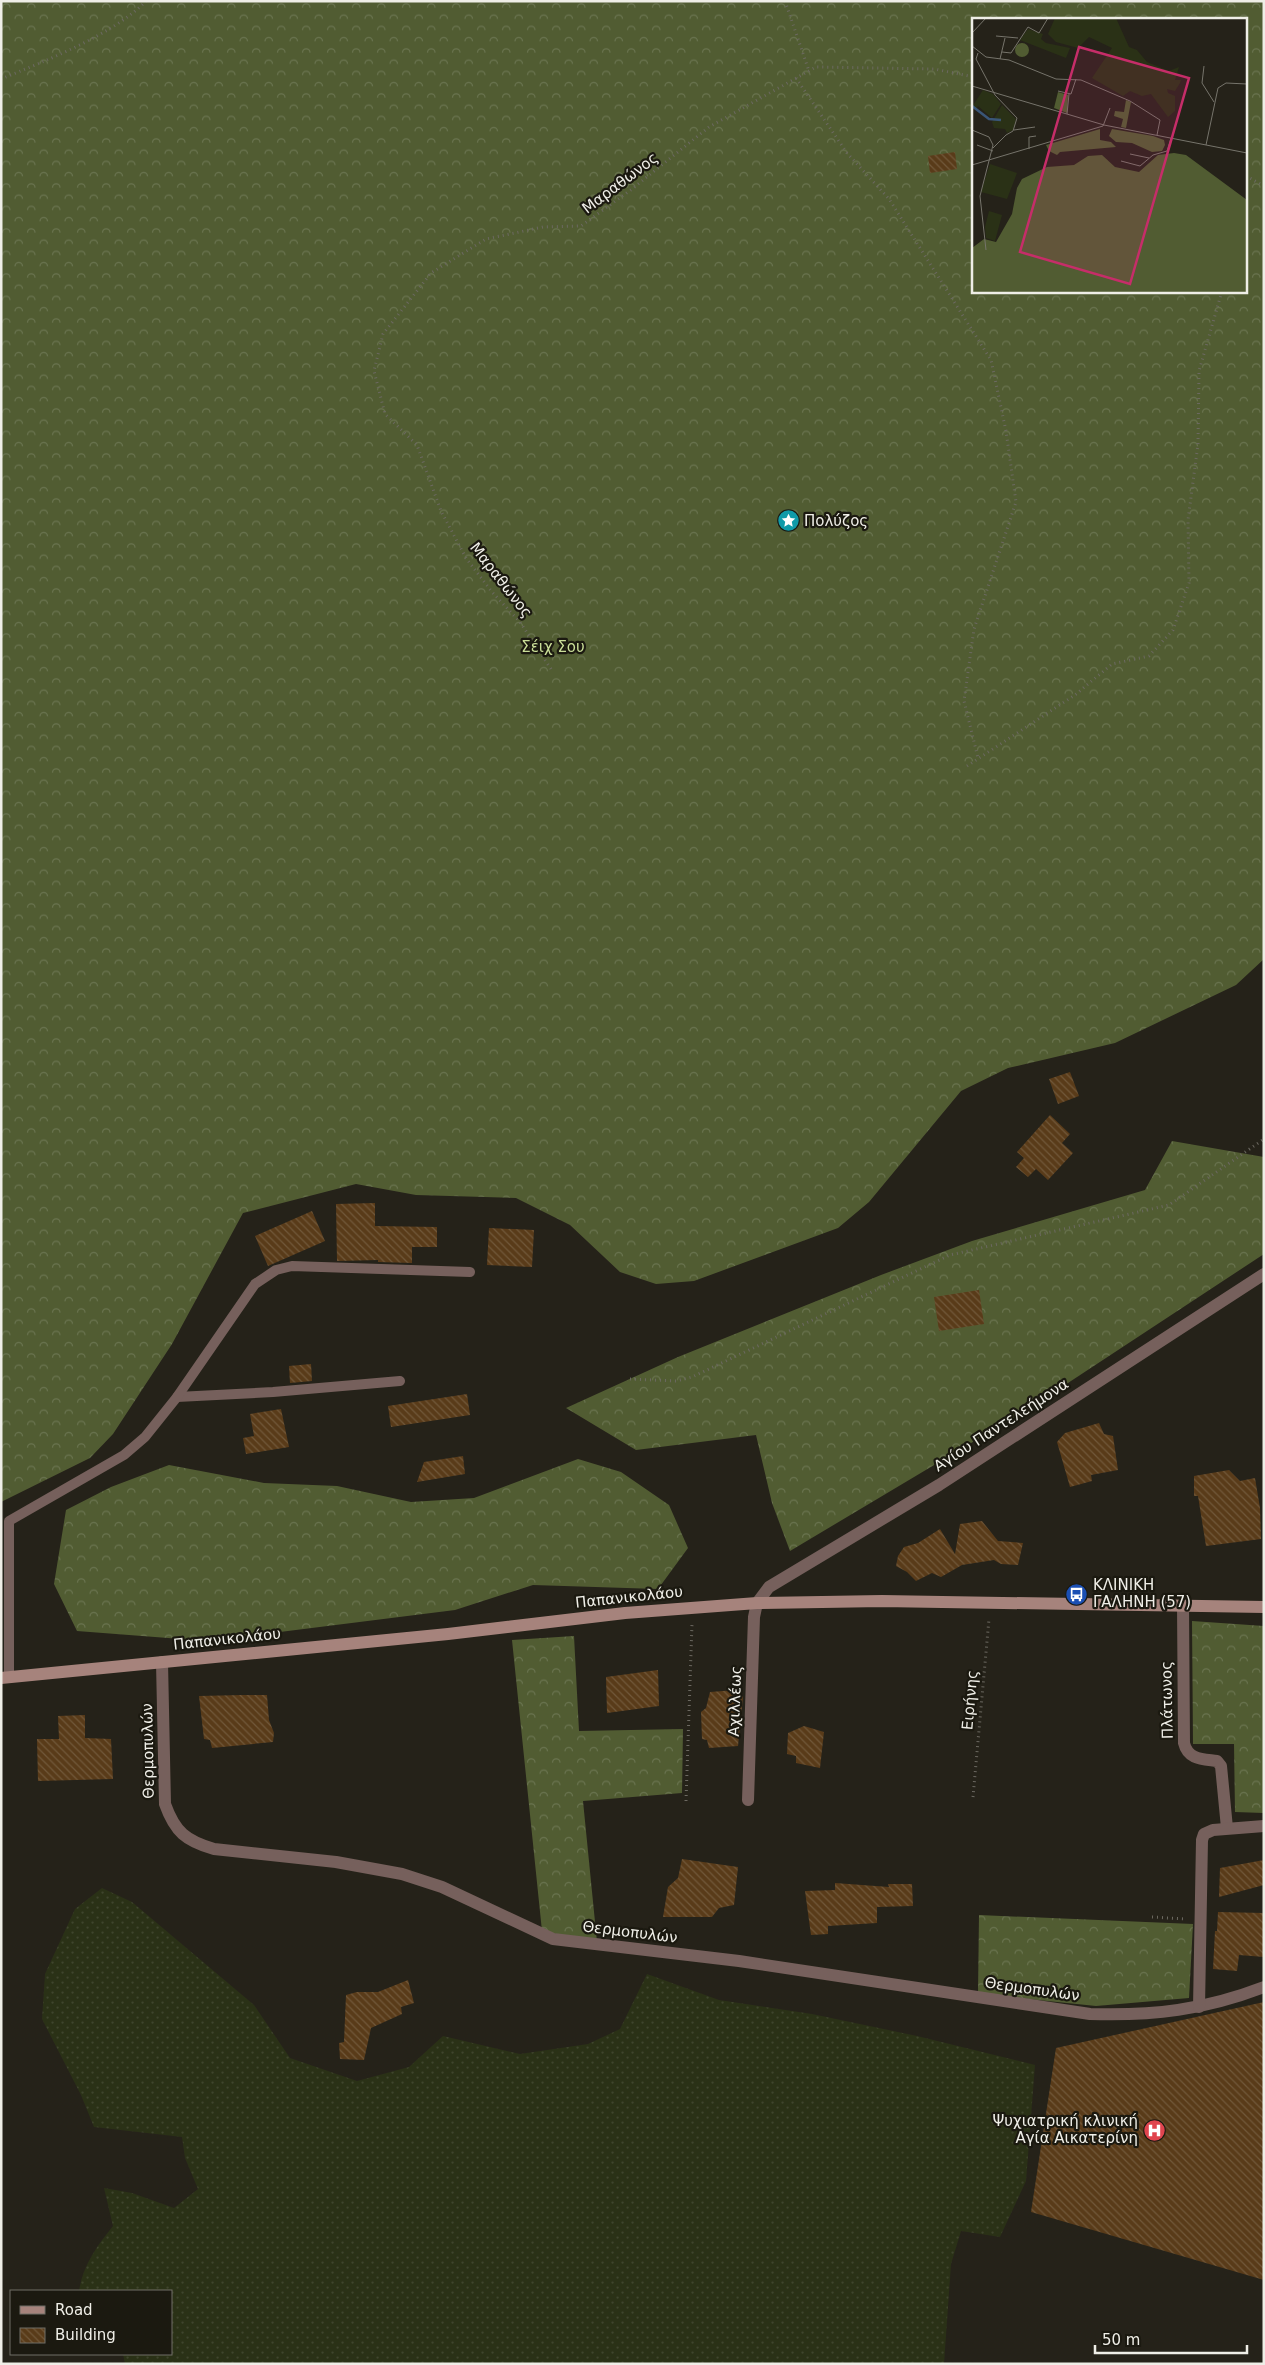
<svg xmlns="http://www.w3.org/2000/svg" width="1265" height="2365" font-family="'DejaVu Sans',sans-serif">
<defs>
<pattern id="grass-dots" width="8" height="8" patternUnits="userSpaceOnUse" patternTransform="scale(1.25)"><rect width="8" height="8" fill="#2a3116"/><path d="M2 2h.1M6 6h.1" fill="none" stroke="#3f452d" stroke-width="1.8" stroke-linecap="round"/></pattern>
<pattern id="forest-crowns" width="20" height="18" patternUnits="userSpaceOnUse" patternTransform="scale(1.25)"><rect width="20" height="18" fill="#515c32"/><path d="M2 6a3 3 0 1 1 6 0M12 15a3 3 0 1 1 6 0" fill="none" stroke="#6a7450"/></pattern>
<pattern id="building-back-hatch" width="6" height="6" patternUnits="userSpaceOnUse" patternTransform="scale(1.25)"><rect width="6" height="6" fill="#593b19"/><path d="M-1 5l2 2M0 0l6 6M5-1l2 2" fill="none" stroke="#71583a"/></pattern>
</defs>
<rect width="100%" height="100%" fill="#252219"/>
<!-- grass -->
<path fill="url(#grass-dots)" d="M102 1888 132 1902 254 2005 290 2058 357 2081 409 2067 443 2036 520 2054 588 2044 620 2029 647 1974 719 2000 812 2014 917 2036 1035 2065 1026 2181 1000 2237 961 2231 951 2264 944 2364H125L123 2354H171V2291H79C83 2265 97 2246 113 2226L104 2188 132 2193 174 2208 198 2189 185 2158 182 2137 94 2127 81 2095 42 2019 45 1974 75 1909Z"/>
<!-- forest -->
<g fill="url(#forest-crowns)" fill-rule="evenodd">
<path d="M1 1H1264V959L1236 985 1115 1043 1008 1068 961 1091 869 1202 838 1228 694 1281 656 1284 620 1272 570 1225 516 1198 416 1195 356 1184 243 1213 172 1344 113 1434 90 1458 1 1502ZM974 19H1246V291H974Z"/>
<path d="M1172 1141 1264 1157V1254L1033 1406 790 1551 772 1503 756 1435 636 1450 566 1408 678 1357 881 1275 972 1241 1145 1190Z"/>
<path d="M578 1459 621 1472 669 1505 688 1548 658 1589 533 1585 455 1610 207 1641 77 1631 54 1584 66 1510 111 1487 169 1465 264 1483 337 1486 411 1502 474 1498Z"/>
<path d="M1192 1621 1264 1626V1813L1235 1812 1234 1744H1193Z"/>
<path d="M574 1636 579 1731 683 1729 682 1793 583 1801 597 1942 542 1931 512 1640Z"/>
<path d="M979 1915 1193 1924 1189 1998 1096 2006 978 1994Z"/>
</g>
<!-- building -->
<g fill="url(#building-back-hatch)">
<path d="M955 152 957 169 930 173 928 156Z"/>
<path d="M1070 1072 1079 1096 1058 1104 1049 1079Z"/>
<path d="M1050 1115 1070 1134 1062 1143 1073 1153 1048 1180 1036 1169 1028 1177 1016 1167 1024 1158 1017 1152Z"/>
<path d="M375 1203V1226L437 1227V1247H412V1263L378 1262V1260L337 1261 336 1204Z"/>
<path d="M312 1211 325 1241 268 1266 255 1236Z"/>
<path d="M489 1228 534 1230 532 1267 487 1265Z"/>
<path d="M979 1290 984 1324 939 1331 934 1297Z"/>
<path d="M311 1364 312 1381 290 1383 289 1366Z"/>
<path d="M467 1394 470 1415 391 1427 388 1406Z"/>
<path d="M281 1409 289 1447 246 1454 243 1438 254 1436 250 1414Z"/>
<path d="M1099 1423 1104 1434 1113 1436 1118 1470 1091 1475 1092 1481 1070 1487 1057 1442 1065 1433Z"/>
<path d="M463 1456 465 1474 417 1482 424 1462Z"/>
<path d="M1229 1470 1240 1481 1255 1478 1260 1508 1261 1539 1206 1546 1198 1496H1194V1476Z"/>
<path d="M982 1521 998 1541 1023 1543 1018 1565 1001 1564 994 1560 962 1565 941 1577 932 1573 916 1581 907 1572 896 1566 898 1556 904 1547 918 1543 940 1529 955 1554 960 1524Z"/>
<path d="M658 1670 659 1706 607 1713 606 1677Z"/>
<path d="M736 1690 743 1697 738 1746 709 1748 707 1740 702 1739 701 1712 706 1708 710 1692Z"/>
<path d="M242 1695H267L269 1720 274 1733 273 1742 212 1748 210 1740 204 1739 199 1696Z"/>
<path d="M85 1715V1738L111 1739 113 1779 38 1781 37 1739H59L58 1716Z"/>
<path d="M804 1726 824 1732 820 1768 796 1763V1756L787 1754 788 1733Z"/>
<path d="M682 1859 738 1867 734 1905 719 1908 712 1917H663L668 1887 678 1878Z"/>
<path d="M1264 1860V1885L1219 1897 1220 1868Z"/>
<path d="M835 1883 889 1887 888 1884H912L913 1906 877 1907V1923L828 1926V1934L811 1935 805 1891 835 1890Z"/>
<path d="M1218 1912 1264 1913V1957L1239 1955 1237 1971 1213 1969 1215 1931H1217Z"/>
<path d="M408 1980 414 2003 401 2007 402 2014 371 2028 364 2060 340 2059 339 2043 344 2042 346 1995 357 1992H378Z"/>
<path d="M1264 2002V2280L1031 2212 1056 2048Z"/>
</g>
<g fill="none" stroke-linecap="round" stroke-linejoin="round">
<!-- path -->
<g stroke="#6c6961" stroke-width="3" stroke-dasharray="1 4" stroke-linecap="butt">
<path d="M785 1 809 71"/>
<path d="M796 78 847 153 889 199 991 360 1006 431 1016 502 974 629 964 701 978 758"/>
<path d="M1 79C45 61 113 35 146 1"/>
<path d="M1246 176 1264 186"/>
<path d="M551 669 520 622 492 592 466 558 441 511 417 445 385 414 374 371 383 334 431 273 486 239 543 227 581 226 632 189 709 127 816 67 934 69 974 77"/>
<path d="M967 766 1075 695 1112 664 1149 656 1173 630 1189 583 1188 520 1198 444 1199 371 1222 291"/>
<path d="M630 1379 676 1381 692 1377 950 1255 1169 1205 1264 1139"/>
<path d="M973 1797 989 1619"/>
<path d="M686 1801 692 1624"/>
<path d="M1152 1917 1185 1919"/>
</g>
<!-- service -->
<g stroke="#76605c" stroke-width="10">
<path d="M177 1397 273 1392 400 1381"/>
<path d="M9 1677V1521L124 1455 145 1437 177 1397 255 1284 276 1270 292 1266 470 1272"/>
</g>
<!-- pedestrian -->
<path stroke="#76605c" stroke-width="12" d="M1183 1605 1184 1743C1188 1760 1203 1759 1217 1761L1221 1766 1227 1828"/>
<!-- minor -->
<g stroke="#76605c" stroke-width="12">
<path d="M162 1662 165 1804C175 1832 186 1841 214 1849L336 1862 402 1874 442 1887 553 1939 739 1961 1090 2014C1153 2016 1204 2010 1264 1987"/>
<path d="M748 1800 754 1617 757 1603"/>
<path d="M1199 2007 1202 1840 1204 1834 1213 1830 1264 1826"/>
</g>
<!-- tertiary -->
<path stroke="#76605c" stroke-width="12" d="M757 1603 769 1587 939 1485 1264 1274"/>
<!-- secondary -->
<path stroke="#a6837c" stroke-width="12" d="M1 1678 448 1634 625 1613 757 1603 882 1601 1264 1607"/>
</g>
<!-- icons -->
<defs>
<symbol id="sight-disc" viewBox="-11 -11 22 22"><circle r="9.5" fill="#0f9aa8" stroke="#1b1910"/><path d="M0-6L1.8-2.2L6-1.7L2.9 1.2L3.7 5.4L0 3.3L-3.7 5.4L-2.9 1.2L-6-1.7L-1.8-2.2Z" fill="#fff"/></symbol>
<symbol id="bus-disc" viewBox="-11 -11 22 22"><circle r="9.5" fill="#1a4fb4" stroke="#1b1910"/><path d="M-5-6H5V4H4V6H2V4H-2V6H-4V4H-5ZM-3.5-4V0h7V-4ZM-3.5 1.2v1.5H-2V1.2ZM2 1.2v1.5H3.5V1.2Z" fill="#fff"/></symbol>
<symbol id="hospital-disc" viewBox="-11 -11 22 22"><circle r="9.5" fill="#e0444e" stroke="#1b1910"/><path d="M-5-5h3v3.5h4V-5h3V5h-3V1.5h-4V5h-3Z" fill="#fff"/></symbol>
</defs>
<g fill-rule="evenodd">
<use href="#sight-disc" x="776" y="508" width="25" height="25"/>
<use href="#bus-disc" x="1064" y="1582" width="25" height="25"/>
<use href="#hospital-disc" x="1142" y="2118" width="25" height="25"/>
</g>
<g text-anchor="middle" stroke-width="4.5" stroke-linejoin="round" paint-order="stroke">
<!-- street labels -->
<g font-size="15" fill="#efeee7" stroke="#1b1910">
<text transform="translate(620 183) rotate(-37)" y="5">Μαραθώνος</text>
<text transform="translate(501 580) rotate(52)" y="5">Μαραθώνος</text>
<text transform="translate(1001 1425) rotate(-33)" y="5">Αγίου Παντελεήμονα</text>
<text transform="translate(629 1597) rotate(-6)" y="5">Παπανικολάου</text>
<text transform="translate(227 1639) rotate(-6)" y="5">Παπανικολάου</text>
<text transform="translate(970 1700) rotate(-85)" y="5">Ειρήνης</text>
<text transform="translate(1167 1700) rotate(-91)" y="5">Πλάτωνος</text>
<text transform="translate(735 1701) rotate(-88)" y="5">Αχιλλέως</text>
<text transform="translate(148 1751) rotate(-91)" y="5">Θερμοπυλών</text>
<text transform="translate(630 1932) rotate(7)" y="5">Θερμοπυλών</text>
<text transform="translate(1032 1989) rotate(8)" y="5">Θερμοπυλών</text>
</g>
<!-- poi labels -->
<g font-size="15" fill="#efeee7" stroke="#1b1910" text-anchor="start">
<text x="804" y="526">Πολύζος</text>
<text x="1093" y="1590">ΚΛΙΝΙΚΗ<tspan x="1093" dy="17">ΓΑΛΗΝΗ (57)</tspan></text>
<text x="1138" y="2126" text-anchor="end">Ψυχιατρική κλινική<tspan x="1138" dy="17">Αγία Αικατερίνη</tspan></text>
</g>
<!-- park labels -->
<g font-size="15" fill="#cade98" stroke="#1b1910">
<text x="553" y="652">Σέιχ Σου</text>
</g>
</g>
<!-- overview -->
<g transform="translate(972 18)">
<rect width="275" height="275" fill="#252219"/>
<path d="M83 0H144L157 29 165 32 175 44 197 53 207 49 203 62H209L208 65 203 73 195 71 196 75 203 78V93L196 99 179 76 170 78 158 73 151 78 120 60 140 30 117 19 106 30 84 24 76 16ZM56 11 71 16 69 21 74 25 98 30 94 40 48 22ZM11 72 21 76 29 86 20 100 6 88 4 91 0 89ZM30 87 44 101 41 112 35 115 33 111 22 110 20 104Z" fill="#2a3116"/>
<path d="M43 32a7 7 0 1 1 14 0a7 7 0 1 1-14 0ZM86 74 96 77 95 95 82 90ZM154 82 159 84 154 110 149 109 151 101 142 98 143 93 152 94ZM128 111V122L139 124 144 129 88 134 85 137 77 133 74 127ZM140 111 181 118 192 122 193 127 190 133 180 134 160 125 144 124 137 118ZM202 135 214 137 275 182V275H0V230L12 221 24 224 40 196 45 170 50 161 75 149 102 147 116 138 130 137 143 149 167 154 186 137Z" fill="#515c32"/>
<path d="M18 146 45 155 35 181 9 174ZM17 193 30 197 23 223 14 220 13 209Z" fill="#2a3116"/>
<path fill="none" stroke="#3a5677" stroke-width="2.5" d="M0 88 17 101 29 102"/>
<path fill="none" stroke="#76746b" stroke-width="1" d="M0 15 14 0M24 18 46 20M0 28 14 39 37 42 84 61 109 62 158 83 188 102 185 117M30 34 39 35 56 9 67 15 76 0M6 35 4 41 23 77 45 100 41 113 34 117 21 130M28 41 33 20M232 48 230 65 242 84M0 68 132 107 275 135M86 73 99 76 104 61M95 96 97 76M0 112 17 119 21 127 8 178 14 232M42 112 63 109M5 127 21 133M234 127 246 70 254 65 275 66M57 131V119L64 118M158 136 177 140M149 143 168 148 181 137 195 133 199 120M0 147 131 108 138 90"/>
<path fill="#c62d69" fill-opacity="0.15" stroke="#c62d69" stroke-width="2.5" d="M107 29 217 60 158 266 48 234Z"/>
<rect width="275" height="275" fill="none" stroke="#efeee7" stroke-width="2.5"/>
</g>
<!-- border -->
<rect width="1265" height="2365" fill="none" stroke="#efeee7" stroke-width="5"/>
<!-- legend -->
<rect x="10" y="2290" width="162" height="65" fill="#1b1910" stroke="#706e66"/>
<rect x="20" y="2306" width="25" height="8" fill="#a6837c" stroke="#706e66"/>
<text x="55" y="2315" font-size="15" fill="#efeee7">Road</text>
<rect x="20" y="2328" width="25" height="15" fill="url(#building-back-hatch)" stroke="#706e66"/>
<text x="55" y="2340" font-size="15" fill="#efeee7">Building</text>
<!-- scale -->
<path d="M1095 2345v8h152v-8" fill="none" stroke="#efeee7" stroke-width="2.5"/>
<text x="1102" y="2345" font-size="15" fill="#efeee7" stroke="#1b1910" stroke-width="4" paint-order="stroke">50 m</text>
</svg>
